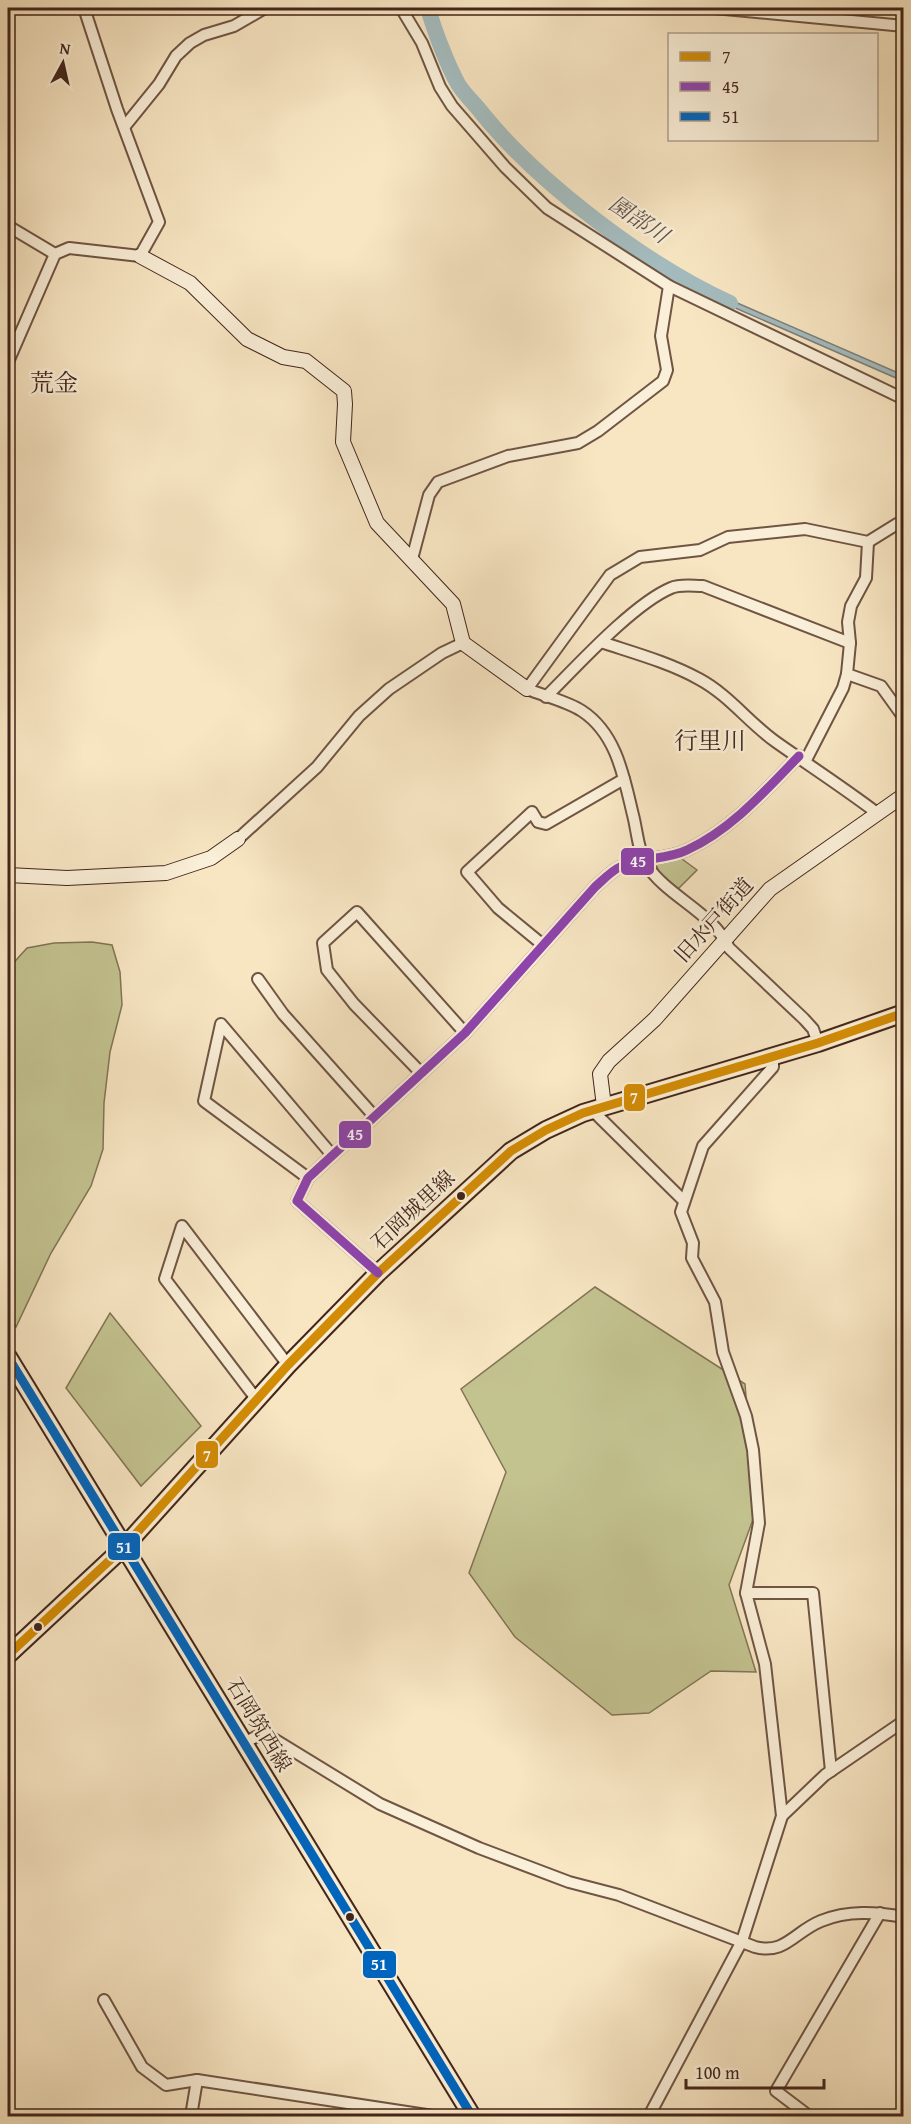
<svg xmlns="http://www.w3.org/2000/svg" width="911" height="2124" font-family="'Gentium Book Plus','Noto Serif JP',serif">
<rect width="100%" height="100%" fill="#f8e6c3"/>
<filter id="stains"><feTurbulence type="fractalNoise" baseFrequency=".00333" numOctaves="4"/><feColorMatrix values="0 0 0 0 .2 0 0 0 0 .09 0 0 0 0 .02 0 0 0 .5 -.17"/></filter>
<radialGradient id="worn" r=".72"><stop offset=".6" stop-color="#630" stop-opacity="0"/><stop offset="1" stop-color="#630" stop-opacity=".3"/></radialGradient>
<!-- green -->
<g fill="#c3c390" stroke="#827455" stroke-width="1.5">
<path d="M678 856 697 870 676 891 661 877 655 862Z"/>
<path d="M92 942 112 945 120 972 122 1005 110 1052 104 1103 103 1149 91 1186 51 1253 16 1327 8 1311V969L27 948 54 943Z"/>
<path d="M595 1287 745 1384 755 1514 729 1585 756 1672 711 1671 649 1713 612 1715 515 1637 469 1573 506 1472 461 1389Z"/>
<path d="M110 1313 201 1426 141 1486 66 1388Z"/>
</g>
<!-- water -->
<path fill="#a4bcbf" stroke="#7d807d" stroke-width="1.5" d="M712 292 903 375V381L710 297Z"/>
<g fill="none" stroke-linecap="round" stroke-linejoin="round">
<!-- river -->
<path stroke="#a4bcbf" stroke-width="16" d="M428 8C434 30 447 64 458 84 464 94 474 103 481 112 538 183 648 266 730 303"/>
<defs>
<g id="street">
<path d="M401 8 422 43 440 87 452 106 505 167 547 208 669 286 904 399"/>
<path d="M714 8 904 26"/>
<path d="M125 126 159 84 176 56 190 43 204 35 234 26 265 8"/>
<path d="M8 226 55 254"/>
<path d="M8 362 55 254 69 248 140 256 159 222 117 109 84 8"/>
<path d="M868 542 866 578 851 606 848 622 850 643 847 674 881 686 904 718"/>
<path d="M412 559 429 495 438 482 508 456 578 443 598 431 663 381 667 370 661 336 669 286"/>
<path d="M601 642C634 653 668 662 699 679 729 695 749 723 776 742 810 766 844 788 877 813"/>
<path d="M546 697C576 667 633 604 671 588 680 584 692 586 703 586L850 643"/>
<path d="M806 760 843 688 847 674"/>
<path d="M238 839 317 767 359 716 389 689 442 653 463 643"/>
<path d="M543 945 498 908 467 872 532 812 538 822 546 824 624 779"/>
<path d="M258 979 283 1014 374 1116"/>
<path d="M818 1043 813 1029 804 1019 729 948C713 912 667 897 646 864 638 851 637 830 633 815 624 778 617 734 582 711 567 701 544 696 527 689L610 575 640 557 700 550 728 537 805 529 868 542 897 524H904"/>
<path d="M421 1073 354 1004 327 970 323 943 357 912 465 1033"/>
<path d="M592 1110 683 1200"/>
<path d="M308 1178 204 1101 221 1024 332 1155"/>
<path d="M378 1273 297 1201 308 1178 465 1033 595 887C602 881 611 871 620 867 641 857 667 860 687 850 731 830 766 790 799 756"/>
<path d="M257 1400 165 1279 182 1226 288 1365"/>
<path d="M746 1593H813L831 1771"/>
<path d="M243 1743 264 1733 380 1804 479 1848 569 1882 619 1895 755 1947C785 1955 794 1932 821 1921 848 1910 876 1912 904 1917"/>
<path d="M782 1816 825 1775 904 1721"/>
<path d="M104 2000 142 2067 166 2085 197 2080 433 2116"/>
<path d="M191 2116 197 2080"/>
<path d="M456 2116 468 2111"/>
<path d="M649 2116 742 1941 782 1816 765 1664 746 1593 759 1523 753 1450 746 1416 723 1352 715 1302 692 1258 693 1243 681 1212 703 1146 773 1067V1056"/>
<path d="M809 2116 776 2091 880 1913"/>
</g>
<g id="secondary">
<path d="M140 256 190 283 247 339 283 357 306 361 344 391 345 404 343 442 377 523 453 604 463 643 527 689"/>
<path d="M8 875 67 878 166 873 211 858 238 839"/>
<path d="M604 1106 600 1074 609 1061 655 1019 770 889 904 795"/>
</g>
<g id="primary">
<path d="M8 1357 472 2116"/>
<path d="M8 1655 124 1547 288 1365 378 1273 511 1151 546 1130 583 1113 818 1043 904 1013"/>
</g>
</defs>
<!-- street casing -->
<use href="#street" stroke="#705544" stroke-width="14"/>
<!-- secondary casing -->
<use href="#secondary" stroke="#42251a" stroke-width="16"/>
<!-- primary casing -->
<use href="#primary" stroke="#42251a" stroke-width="20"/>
<!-- street -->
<use href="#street" stroke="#faefd8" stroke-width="10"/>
<!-- secondary -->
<use href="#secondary" stroke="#faefd8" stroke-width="14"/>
<!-- primary -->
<use href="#primary" stroke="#f8e6c3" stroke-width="16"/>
<defs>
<path id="bus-1" d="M8 1655 124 1547 288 1365 378 1273 511 1151 546 1130 583 1113 818 1043 904 1013"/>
<path id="bus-2" d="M378 1273 297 1201 308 1178 465 1033 595 887C602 881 611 871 620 867 641 857 667 860 687 850 731 830 766 790 799 756"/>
<path id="bus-3" d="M8 1357 472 2116"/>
</defs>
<!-- bus-1 casing -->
<use href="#bus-1" stroke="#faefd8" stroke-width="14"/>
<!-- bus-2 casing -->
<use href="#bus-2" stroke="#faefd8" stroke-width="14"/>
<!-- bus-3 casing -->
<use href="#bus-3" stroke="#faefd8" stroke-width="14"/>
<!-- bus-1 -->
<use href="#bus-1" stroke="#d38c05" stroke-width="9"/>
<!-- bus-2 -->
<use href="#bus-2" stroke="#8e44ad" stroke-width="9"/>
<!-- bus-3 -->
<use href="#bus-3" stroke="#0065bd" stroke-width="9"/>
</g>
<!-- markers -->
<g fill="#42251a" stroke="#faefd8" stroke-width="2">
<circle cx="461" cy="1196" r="5"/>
<circle cx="38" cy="1627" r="5"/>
<circle cx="350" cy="1917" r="5"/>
</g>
<g text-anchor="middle" stroke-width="5" stroke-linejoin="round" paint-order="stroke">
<!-- street labels -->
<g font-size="21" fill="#42251a" stroke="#faefd8">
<text transform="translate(714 920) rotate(-48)" y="7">旧水戸街道</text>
<text transform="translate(413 1210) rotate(-43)" y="7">石岡城里線</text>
<text transform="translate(259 1725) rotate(59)" y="7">石岡筑西線</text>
</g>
<!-- water labels -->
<g font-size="22" font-style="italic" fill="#5f524c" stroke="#faefd8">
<text transform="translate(639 219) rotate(34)" y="8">園部川</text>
</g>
<!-- quarter labels -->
<g font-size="24" fill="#42251a" stroke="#faefd8">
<text x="54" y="391">荒金</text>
<text x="710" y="749">行里川</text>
</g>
</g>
<g stroke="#faefd8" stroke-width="2">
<rect x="620" y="847" width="35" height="29" rx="6" fill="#8e44ad"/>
<rect x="623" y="1083" width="23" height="29" rx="6" fill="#d38c05"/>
<rect x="338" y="1120" width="34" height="29" rx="6" fill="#8e44ad"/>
<rect x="195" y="1440" width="24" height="29" rx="6" fill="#d38c05"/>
<rect x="107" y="1532" width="34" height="29" rx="6" fill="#0065bd"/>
<rect x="362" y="1950" width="35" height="29" rx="6" fill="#0065bd"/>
</g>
<g font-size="16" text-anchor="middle" font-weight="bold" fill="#fff">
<text x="638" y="867">45</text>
<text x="634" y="1103">7</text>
<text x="355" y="1140">45</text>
<text x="207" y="1461">7</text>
<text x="124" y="1553">51</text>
<text x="379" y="1970">51</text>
</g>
<!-- margin -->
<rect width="911" height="2124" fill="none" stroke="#f8e6c3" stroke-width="30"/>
<rect x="9" y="9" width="893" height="2106" fill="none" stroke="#42251a" stroke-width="3"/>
<rect x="15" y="15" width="881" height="2094" fill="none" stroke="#42251a" stroke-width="1.5"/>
<!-- legend -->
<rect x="668" y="33" width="210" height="108" fill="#faefd8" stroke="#b09e8c" stroke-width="1.5"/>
<rect x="680" y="52" width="30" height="9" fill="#d38c05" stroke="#b09e8c" stroke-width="1.5"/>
<text x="722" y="63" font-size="18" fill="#42251a">7</text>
<rect x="680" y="82" width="30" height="9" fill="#8e44ad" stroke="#b09e8c" stroke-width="1.5"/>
<text x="722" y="93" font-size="18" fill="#42251a">45</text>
<rect x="680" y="112" width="30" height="9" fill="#0065bd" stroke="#b09e8c" stroke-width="1.5"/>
<text x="722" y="123" font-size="18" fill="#42251a">51</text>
<!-- north arrow -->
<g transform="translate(63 63) rotate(8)" stroke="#faefd8" stroke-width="4.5" paint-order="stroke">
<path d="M0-4.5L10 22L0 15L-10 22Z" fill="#42251a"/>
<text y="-9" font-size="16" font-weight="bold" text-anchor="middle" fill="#42251a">N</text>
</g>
<!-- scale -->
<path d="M686 2079v9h138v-9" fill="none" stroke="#42251a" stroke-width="3"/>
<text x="695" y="2079" font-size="18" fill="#42251a" stroke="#faefd8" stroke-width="4.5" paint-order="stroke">100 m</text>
<rect width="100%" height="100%" filter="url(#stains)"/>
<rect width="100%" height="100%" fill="url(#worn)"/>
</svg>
